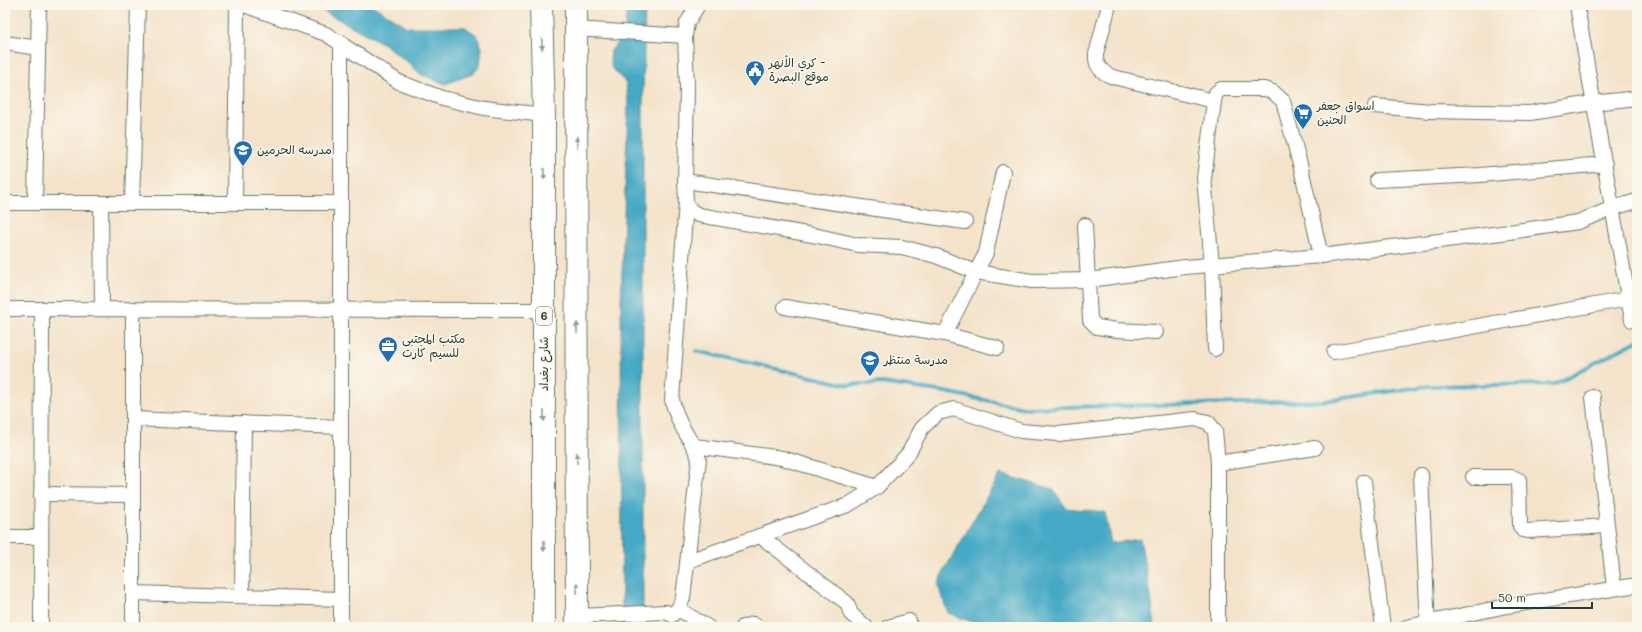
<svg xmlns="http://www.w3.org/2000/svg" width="1642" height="632" font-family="Mali,'Playpen Sans Arabic',sans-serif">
<rect width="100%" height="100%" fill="#fbf7ec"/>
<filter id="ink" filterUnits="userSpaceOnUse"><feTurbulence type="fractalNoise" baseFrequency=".025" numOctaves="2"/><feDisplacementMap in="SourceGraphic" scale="8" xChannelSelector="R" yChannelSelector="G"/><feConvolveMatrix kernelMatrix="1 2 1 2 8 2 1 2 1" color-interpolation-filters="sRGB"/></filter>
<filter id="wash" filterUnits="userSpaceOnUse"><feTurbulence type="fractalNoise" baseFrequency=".012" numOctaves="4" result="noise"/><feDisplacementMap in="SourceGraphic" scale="16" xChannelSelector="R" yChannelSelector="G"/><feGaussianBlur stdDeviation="0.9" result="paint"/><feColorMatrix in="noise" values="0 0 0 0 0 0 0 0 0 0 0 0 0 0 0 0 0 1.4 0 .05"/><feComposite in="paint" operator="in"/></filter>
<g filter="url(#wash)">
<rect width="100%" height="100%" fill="#f4e3ca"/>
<!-- water -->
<g fill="#45a8c4" stroke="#32727c">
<path d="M312 5H372L407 27H465L477 35 482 48 480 66 473 74 445 84 420 74 410 64 384 44Z"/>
<path d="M627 5H645L643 101V627H622L621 302 628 102 626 83 612 69 610 59 611 51 625 32Z"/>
<path d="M1000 474 1053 489 1066 508 1105 512 1111 543 1140 539 1151 596 1155 627H986L948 613 938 586 941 576Z"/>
</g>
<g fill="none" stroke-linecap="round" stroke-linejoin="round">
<!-- stream -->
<path stroke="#45a8c4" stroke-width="4" d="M696 351 848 385 882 383 945 392 1024 408 1323 401 1428 386 1554 384 1637 341"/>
</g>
</g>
<g filter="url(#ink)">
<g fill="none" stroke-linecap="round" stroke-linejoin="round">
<defs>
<g id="street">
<path d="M244 5 326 34 399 82 442 98 484 108 544 115"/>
<path d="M698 5 687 23 685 36 687 87 685 181 686 202 689 208 693 212 699 215 818 236 858 245 902 247 936 256 976 272 1032 281 1089 280 1185 267 1321 256 1509 232 1578 222 1613 208 1637 201"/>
<path d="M1109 5 1096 54C1095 66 1102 73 1113 77L1214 101"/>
<path d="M1577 5C1594 110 1614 215 1632 320"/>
<path d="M576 29 685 36"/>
<path d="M5 43 38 48"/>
<path d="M1375 106 1430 111 1530 113 1593 103 1637 98"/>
<path d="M1377 180 1480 175 1605 164"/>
<path d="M685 181 965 222"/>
<path d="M5 203H341"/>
<path d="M35 203 39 5"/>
<path d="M101 203 102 309"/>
<path d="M132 203 138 5"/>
<path d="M235 203 237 5"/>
<path d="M1085 225 1090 320 1097 327 1117 330 1156 332"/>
<path d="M785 307 945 334 976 272 986 253 1003 172"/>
<path d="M5 309 544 310"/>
<path d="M133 309V627"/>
<path d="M945 334 997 348"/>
<path d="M1215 349 1212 265 1204 178 1214 101 1216 93 1221 89H1265L1273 92 1283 101 1301 168 1321 256"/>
<path d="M1334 352 1628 299"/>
<path d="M1593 397 1614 588"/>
<path d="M133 419 341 427"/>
<path d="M695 446 782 458 877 487"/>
<path d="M1218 463 1315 448"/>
<path d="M1421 475 1428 627"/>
<path d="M1473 477H1512L1519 480 1520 526 1523 530 1528 531 1607 526"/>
<path d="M1364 482 1383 627"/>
<path d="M41 494 133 495"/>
<path d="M760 536 847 603 851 614 866 627"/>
<path d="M5 537H41"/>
<path d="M688 561 848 505 877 487 908 454 922 428 938 413 954 409 1021 431 1058 434 1195 419 1208 422 1215 431 1218 463V627"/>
<path d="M133 593 341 599"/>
<path d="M242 596 244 423"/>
<path d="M678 609 708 627"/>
<path d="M577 616 666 612 672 615 678 609 683 598 699 459C695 447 690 441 684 430 678 421 675 411 672 400L686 202"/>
<path d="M41 627 42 309"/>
<path d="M341 627V42"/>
<path d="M743 627 753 624 758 627"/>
<path d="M888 627 909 621"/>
<path d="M1406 627 1507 606 1637 585"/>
</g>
<g id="highway">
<path d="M541 5 544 115V627"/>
<path d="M576 5 577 627"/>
</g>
</defs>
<!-- street casing -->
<use href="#street" stroke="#6a7768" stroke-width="16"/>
<!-- highway casing -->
<use href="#highway" stroke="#6a7768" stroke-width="24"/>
<!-- street -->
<use href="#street" stroke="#fff" stroke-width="14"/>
<!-- highway -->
<use href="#highway" stroke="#fff" stroke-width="22"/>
</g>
<!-- one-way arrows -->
<defs><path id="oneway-solid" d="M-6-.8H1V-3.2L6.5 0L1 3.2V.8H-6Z"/></defs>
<g fill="#8f9e9a">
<use href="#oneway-solid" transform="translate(542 44) rotate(88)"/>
<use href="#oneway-solid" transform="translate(577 142) rotate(-90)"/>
<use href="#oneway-solid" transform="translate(544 174) rotate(90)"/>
<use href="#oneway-solid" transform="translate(577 328) rotate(-90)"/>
<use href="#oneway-solid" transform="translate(544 416) rotate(90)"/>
<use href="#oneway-solid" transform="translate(577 458) rotate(-90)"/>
<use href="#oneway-solid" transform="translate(544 546) rotate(90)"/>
<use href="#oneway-solid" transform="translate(577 588) rotate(-90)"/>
</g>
</g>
<!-- icons -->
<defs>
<symbol id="civic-pin" viewBox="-11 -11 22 30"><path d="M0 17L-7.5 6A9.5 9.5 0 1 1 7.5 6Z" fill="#1f6fb2" stroke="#fbf7ec"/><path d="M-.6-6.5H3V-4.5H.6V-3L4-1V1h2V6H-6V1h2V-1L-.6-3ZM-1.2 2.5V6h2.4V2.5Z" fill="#fff"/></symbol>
<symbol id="supermarket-pin" viewBox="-11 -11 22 30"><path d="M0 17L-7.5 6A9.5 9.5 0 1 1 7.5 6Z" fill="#1f6fb2" stroke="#fbf7ec"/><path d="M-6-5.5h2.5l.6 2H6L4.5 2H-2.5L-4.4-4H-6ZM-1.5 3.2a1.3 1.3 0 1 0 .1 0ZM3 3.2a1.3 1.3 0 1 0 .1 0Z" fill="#fff"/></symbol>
<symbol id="school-pin" viewBox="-11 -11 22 30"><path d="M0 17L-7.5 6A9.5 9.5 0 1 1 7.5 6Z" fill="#1f6fb2" stroke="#fbf7ec"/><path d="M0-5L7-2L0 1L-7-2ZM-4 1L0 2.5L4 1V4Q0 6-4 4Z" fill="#fff"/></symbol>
<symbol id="office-pin" viewBox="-11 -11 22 30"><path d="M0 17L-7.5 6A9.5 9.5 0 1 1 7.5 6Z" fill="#1f6fb2" stroke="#fbf7ec"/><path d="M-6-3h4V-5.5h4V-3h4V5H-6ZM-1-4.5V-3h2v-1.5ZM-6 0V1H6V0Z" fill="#fff"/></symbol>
</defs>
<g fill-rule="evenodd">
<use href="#civic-pin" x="744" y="59" width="22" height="30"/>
<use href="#supermarket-pin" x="1292" y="102" width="22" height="30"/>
<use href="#school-pin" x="232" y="139" width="22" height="30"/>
<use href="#office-pin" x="377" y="335" width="22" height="30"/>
<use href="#school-pin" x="859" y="349" width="22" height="30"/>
</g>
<g text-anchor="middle" stroke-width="3" stroke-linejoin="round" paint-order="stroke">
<!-- shield labels -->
<rect fill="#fbf7ec" stroke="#61756b" stroke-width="1" x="536" y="307" width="16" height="18" rx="3"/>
<g font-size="11" font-weight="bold" fill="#1f3d34">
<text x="544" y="320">6</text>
</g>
<!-- poi labels -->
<g font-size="12" fill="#1f3d34" stroke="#fbf7ec" text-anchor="start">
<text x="769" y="67">كري الأنهر -<tspan x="769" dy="14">موقع البصرة</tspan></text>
<text x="1317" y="110">اسواق جعفر<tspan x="1317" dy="14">الحنين</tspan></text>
<text x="257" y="154">مدرسه الحرمين</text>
<text x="402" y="343">مكتب المجتبى<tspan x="402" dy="14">للسيم كارت</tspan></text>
<text x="884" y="364">مدرسة منتظر</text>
</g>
<!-- street labels -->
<g font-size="12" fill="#1f3d34" stroke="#fbf7ec">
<text transform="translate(544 364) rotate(-90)" y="4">شارع بغداد</text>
</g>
</g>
<!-- margin -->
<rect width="1642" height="632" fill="none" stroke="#fbf7ec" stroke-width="20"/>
<!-- scale -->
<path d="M1492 602v6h100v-6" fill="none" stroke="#1f3d34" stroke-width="2"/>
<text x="1498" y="602" font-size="12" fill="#1f3d34" stroke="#fbf7ec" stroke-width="3" paint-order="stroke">50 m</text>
</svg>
